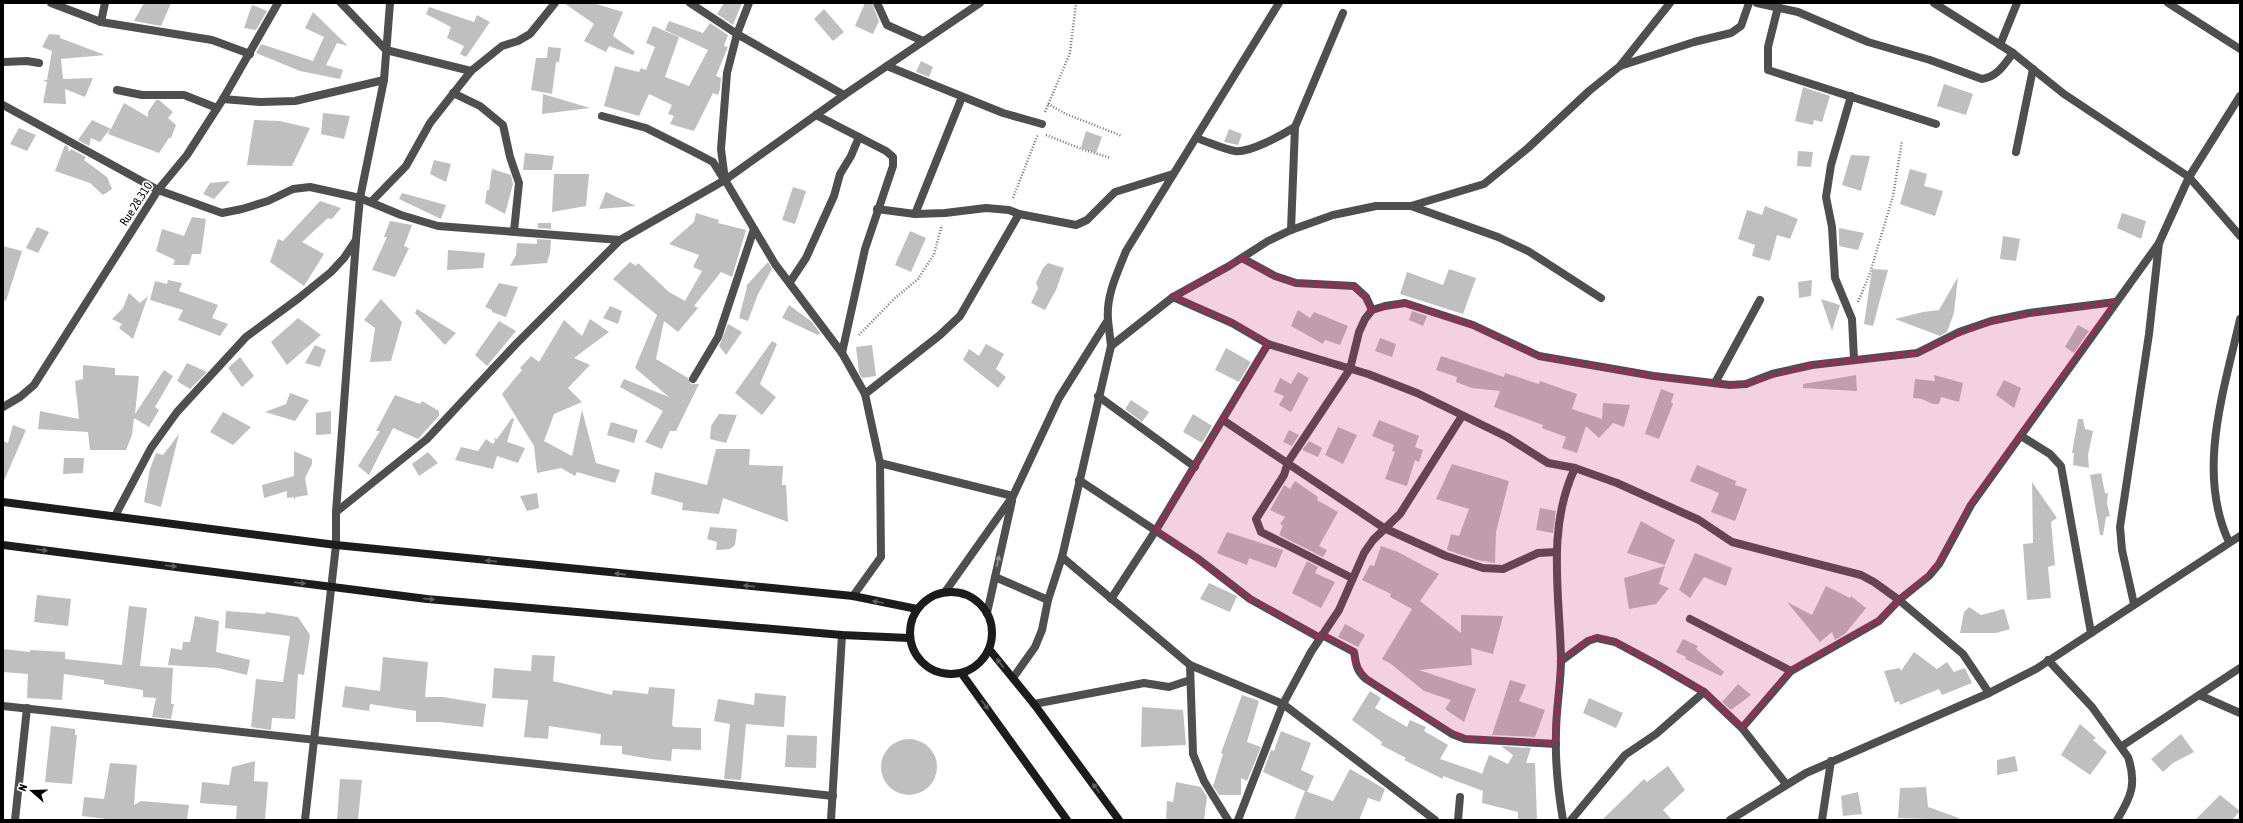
<svg xmlns="http://www.w3.org/2000/svg" width="2243" height="823" font-family="'Asap Condensed',sans-serif">
<rect width="100%" height="100%" fill="#fff"/>
<!-- building -->
<g fill="#bfbfbf">
<path d="M144 3H171L161 26 134 21Z"/>
<path d="M564 3H593L623 12 613 36 635 52 633 55 609 46 606 52 584 41 594 24Z"/>
<path d="M724 3H742L733 25 717 14Z"/>
<path d="M865 3H872L879 21 873 34 855 26Z"/>
<path d="M252 5 267 11 256 30 244 28Z"/>
<path d="M429 7 474 22 477 15 490 22 466 57 460 54 464 46 447 38 451 27 426 14Z"/>
<path d="M824 9 844 32 833 41 814 19Z"/>
<path d="M313 12 348 46 337 43 326 65 343 70 340 79 300 71 256 53 261 44 313 61 324 37 305 28Z"/>
<path d="M669 21 703 33 710 23 728 35 724 46 728 47 716 76 721 78 720 89 718 95 713 93 694 131 670 124 674 116 668 114 672 105 649 94 639 116 604 106 615 66 639 72 641 68 646 70 655 47 646 43 653 26 679 37 665 77 689 86 708 50 665 30Z"/>
<path d="M49 34 60 35V38L105 55 61 59 63 79 93 78 85 97 65 89 66 104 43 103 47 82 43 80H47L52 51 42 47Z"/>
<path d="M548 47 561 48 559 62H556L552 94 531 90 536 58H547Z"/>
<path d="M921 61 933 67 929 77 916 72Z"/>
<path d="M1944 84 1973 94 1966 115 1937 106Z"/>
<path d="M1803 87 1830 96 1822 122 1814 120 1813 125 1795 121Z"/>
<path d="M543 94 590 108 542 114Z"/>
<path d="M156 100H159L173 112 168 118 176 125 171 138H169L159 153 108 134 110 129 100 142 91 138 89 146 78 140 92 120 111 129 124 103 148 117V112Z"/>
<path d="M323 113 350 116 344 139 321 134Z"/>
<path d="M254 120 280 121 310 128 292 166 247 165Z"/>
<path d="M19 128 36 135 27 151 10 144Z"/>
<path d="M1229 129 1242 134 1238 145 1224 142Z"/>
<path d="M1086 131 1102 137 1096 153 1081 148Z"/>
<path d="M65 145 68 147 69 152 71 149 86 157 84 160 107 177 112 189 103 195 90 183 55 171Z"/>
<path d="M1798 151 1813 152 1811 167 1797 166Z"/>
<path d="M525 153 554 156 552 170H523Z"/>
<path d="M1851 155 1870 156 1861 191 1842 185Z"/>
<path d="M434 160 451 164 446 182 430 174Z"/>
<path d="M492 169 511 175 513 184 505 214 485 203 487 190H489Z"/>
<path d="M1910 169 1927 174 1924 186 1943 191 1935 216 1900 204Z"/>
<path d="M554 174H589L586 206 552 212Z"/>
<path d="M230 181 214 199 203 194 210 183Z"/>
<path d="M793 187 806 191 795 224 782 220Z"/>
<path d="M606 192 636 206 599 209Z"/>
<path d="M402 193 446 205 441 219 399 199Z"/>
<path d="M320 201 341 208 332 219 328 218 302 242 324 254 304 286 270 262 278 239 283 241Z"/>
<path d="M1765 206 1798 219 1790 239 1777 235 1770 261 1752 256 1755 245 1738 239 1747 210 1762 215Z"/>
<path d="M696 213 719 220 718 223 746 230 732 277 721 272 694 306 698 308 678 332 664 321 656 359 688 378 691 384H699L676 431H670L662 449 645 442 663 411 620 387 624 379 669 397 635 368 657 315 613 279 630 262 636 266 638 263 669 292 685 301 702 271 693 267 699 255 669 244 694 222Z"/>
<path d="M2122 213 2146 221 2141 239 2117 228Z"/>
<path d="M192 217 206 219 201 254H192L189 265H173L175 260 156 251 162 229 184 236Z"/>
<path d="M390 221 412 225 404 246 409 248 395 277 372 270 387 237H384Z"/>
<path d="M538 223H551V229L538 228Z"/>
<path d="M37 227 49 232 38 253 26 248Z"/>
<path d="M1839 228 1864 233 1858 250 1839 246Z"/>
<path d="M910 231 926 238 911 272 895 265Z"/>
<path d="M2003 236 2020 239 2016 261 2000 259Z"/>
<path d="M537 239 551 240 550 253 547 263 510 266 516 255 517 243 537 244Z"/>
<path d="M3 246 22 251 6 301 3 300Z"/>
<path d="M448 250 485 253 483 268 447 270Z"/>
<path d="M768 262 772 269 758 294 748 321 739 318 747 287 746 286Z"/>
<path d="M1048 263 1064 268 1056 290 1045 310 1031 303 1038 288 1036 283 1043 268Z"/>
<path d="M1449 269 1476 278 1463 314 1400 294 1407 272 1443 285Z"/>
<path d="M1872 269 1888 270 1873 326 1864 324Z"/>
<path d="M1958 277 1954 313 1947 332 1940 336 1895 319 1923 312 1939 310Z"/>
<path d="M168 280 182 283 179 291 218 305 212 318 228 324 220 336 178 320 183 310 150 300 155 281 167 284Z"/>
<path d="M1812 280 1811 296 1799 298 1798 282Z"/>
<path d="M499 283 518 287 506 317 492 312V310L485 307Z"/>
<path d="M129 293 140 303 148 296 133 339 119 328 122 324 112 319 123 308Z"/>
<path d="M381 299 402 322 391 361 370 362 375 328 364 320Z"/>
<path d="M1821 299 1840 305 1832 331Z"/>
<path d="M789 305 812 322 820 333 818 335 782 318Z"/>
<path d="M610 306 622 311 618 324 603 318Z"/>
<path d="M417 309 456 333 445 345 415 313Z"/>
<path d="M1298 310 1310 318 1314 312 1348 326 1340 345 1325 340 1323 344 1291 326Z"/>
<path d="M1412 311 1427 316 1423 326 1409 320Z"/>
<path d="M298 318 321 335 287 365 271 342Z"/>
<path d="M590 319 609 332 574 358 590 365 568 388 582 402 554 414 544 441 572 456 582 410 596 463 620 470 615 483 577 472 575 476 561 468 537 473 534 446 502 394 522 370 520 368 531 356 539 362 564 320 582 336Z"/>
<path d="M499 321 516 331 487 366 475 355Z"/>
<path d="M728 324 742 332 726 355 719 346Z"/>
<path d="M2078 325 2089 331 2074 353 2065 347Z"/>
<path d="M1380 338 1396 344 1392 357 1375 351Z"/>
<path d="M772 341 777 344 760 384 776 397 762 415 735 393Z"/>
<path d="M986 344 1004 354 996 369 1006 377 998 388 963 360 969 349 979 356Z"/>
<path d="M315 345 326 350 320 367 305 363Z"/>
<path d="M872 345 876 376 862 378 859 373 856 347Z"/>
<path d="M1226 348 1251 362 1239 382 1215 370Z"/>
<path d="M1441 356 1504 377 1505 373 1539 384 1540 381 1577 394 1572 409 1602 419 1603 403 1630 405 1624 427 1613 423 1599 438 1586 426 1577 453 1562 448 1566 437 1542 428 1543 425 1494 407 1500 391 1472 388 1456 382 1457 377 1436 370Z"/>
<path d="M240 357 254 376 242 387 228 368Z"/>
<path d="M187 363 207 372 190 389 177 381Z"/>
<path d="M83 365 115 368V375L139 376 135 414 164 370 173 376 155 407 159 410 149 427 134 418 132 435 126 450H90L88 432 38 429 40 411 79 419 75 381 83 379Z"/>
<path d="M1298 372 1309 378 1291 412 1279 405 1284 396 1274 392 1280 378 1291 384Z"/>
<path d="M1856 375 1857 391 1803 388V384Z"/>
<path d="M1934 375 1963 383 1959 402 1941 397 1939 404H1933L1922 399 1913 398 1915 379 1935 381Z"/>
<path d="M2004 380 2021 388 2014 408 1996 395Z"/>
<path d="M1661 389 1674 394 1671 402 1673 404 1659 439 1645 434Z"/>
<path d="M290 393 309 400 295 421 265 412 286 404Z"/>
<path d="M395 395 420 404 422 401 439 411V416L418 439 393 428 369 475 358 466 380 431H376Z"/>
<path d="M1131 400 1149 412 1142 422 1125 409Z"/>
<path d="M331 411V434L316 435V413Z"/>
<path d="M223 412 251 427 233 445 210 432Z"/>
<path d="M719 414 737 415 726 443 710 439 711 426Z"/>
<path d="M1193 414 1212 426 1202 443 1183 432Z"/>
<path d="M512 418 514 419 507 442 525 448 518 463 497 456 493 469 455 460 461 447 478 451 486 439 493 444 495 441 494 438 497 439Z"/>
<path d="M2078 419H2083L2085 429 2093 431 2088 455 2089 468 2073 465 2074 453H2072Z"/>
<path d="M1379 420 1419 436 1415 447 1423 450 1419 462 1415 460 1407 486 1385 479 1395 452 1392 451 1394 445 1372 436Z"/>
<path d="M611 422 638 430 634 443 607 435Z"/>
<path d="M13 425 26 430 3 483V441L8 443Z"/>
<path d="M1338 427 1357 435 1343 464 1325 455Z"/>
<path d="M1289 430 1299 435 1292 446 1283 442Z"/>
<path d="M179 434 161 507 144 502 150 469 156 453 163 455Z"/>
<path d="M1309 441 1322 448 1318 457 1302 450Z"/>
<path d="M716 449H750L749 465 783 466 782 485H786L788 522 723 498 719 514 682 510 683 503 651 494 655 472 707 485Z"/>
<path d="M294 451 312 459V464L305 478 308 495 296 497 294 500V497L287 498V491L264 498 262 485 294 476Z"/>
<path d="M428 452 438 463 419 476 412 464Z"/>
<path d="M64 458H84L83 473 63 474Z"/>
<path d="M1452 464 1509 481 1496 532 1495 563 1477 560 1447 550 1451 534 1459 536 1469 509 1436 499Z"/>
<path d="M1697 465 1736 481 1735 485 1747 489 1735 521 1711 512 1719 493 1690 481Z"/>
<path d="M2101 473 2105 493H2108L2107 503 2110 516 2106 517 2103 535H2100L2090 475Z"/>
<path d="M1295 481 1318 497 1317 500 1338 512 1319 546 1327 550 1323 557 1279 535 1283 525 1280 524 1285 517 1270 510 1284 485 1290 489Z"/>
<path d="M2032 482 2057 518 2051 522 2055 565 2048 567 2051 598 2027 600 2023 544 2033 543Z"/>
<path d="M537 493 539 508 527 511 520 496Z"/>
<path d="M1540 508 1556 511 1553 533 1536 530Z"/>
<path d="M1641 521 1675 540 1665 565 1627 553Z"/>
<path d="M710 527 737 529 735 545 730 549 716 550 717 542 707 539Z"/>
<path d="M1227 532 1283 550 1276 568 1249 558 1247 565 1217 553Z"/>
<path d="M1381 546 1398 552 1439 574 1420 601 1461 633V615L1503 616 1493 654 1471 648 1472 665 1419 670 1476 689 1464 722 1445 709 1451 700 1424 691 1391 664 1382 659 1412 609 1390 597 1391 594 1362 580 1370 565 1374 566Z"/>
<path d="M1695 553 1732 568 1726 586 1704 577 1690 598 1679 590Z"/>
<path d="M1307 561 1318 567 1315 573 1335 582 1321 608 1292 593Z"/>
<path d="M1665 566 1659 584 1669 588 1656 604 1629 609 1624 578Z"/>
<path d="M1209 583 1237 596 1230 612 1200 599Z"/>
<path d="M1826 586 1850 598 1851 596 1866 608 1845 634 1835 640 1832 632 1820 642 1787 602 1812 615Z"/>
<path d="M37 595 71 599 68 626 34 622Z"/>
<path d="M129 606 147 608 140 666 173 668 171 704H174L171 719 152 717 156 698 143 697V690L104 684V680L64 674 62 700 27 698 28 674 3 672V649L30 652V650L65 652V659L122 665Z"/>
<path d="M1969 607 1981 615 2004 609 2010 629 1996 633H1960L1964 612Z"/>
<path d="M226 611 265 614 266 612 298 617 310 635 304 675 298 674 295 719 272 718 271 730 251 727 256 679 283 682 290 636 225 628Z"/>
<path d="M195 616 219 621 216 652 250 660 247 675 218 668 168 665 171 648 182 650 183 642H190Z"/>
<path d="M1345 624 1365 635 1358 647 1338 637Z"/>
<path d="M1683 639 1698 646 1696 649 1724 672 1721 676 1685 659 1686 657 1676 652Z"/>
<path d="M1914 652 1937 669 1947 662 1954 672 1965 668 1972 683 1942 695 1939 689 1900 705 1899 701 1895 703 1884 671 1900 668 1901 671Z"/>
<path d="M532 655 555 656 553 681 612 695 613 690 648 694 649 687 675 689 672 725 674 727 701 728V750L672 749 671 761 651 759 622 754V746L600 745 601 734 549 726 548 739 524 737 528 700 492 698 494 668 531 671Z"/>
<path d="M383 657 428 662 425 697H443L486 704 483 727 440 722H416V711L370 704 369 711 342 707 345 686 380 691Z"/>
<path d="M1510 680 1526 685 1519 701 1545 710 1535 737 1492 735Z"/>
<path d="M1738 684 1751 695 1731 710 1722 702Z"/>
<path d="M1370 691 1381 698 1375 708 1407 727 1410 720 1426 727 1424 731 1448 745 1440 759 1478 772 1482 774 1489 755 1508 764 1513 755 1501 746 1531 748 1526 763H1535L1537 820H1518V812L1482 803 1483 791 1443 776V779L1404 760 1406 758 1381 745 1382 742 1352 720Z"/>
<path d="M755 693 786 696 784 727 746 724 741 780 724 779 730 724 714 721 718 699 754 705Z"/>
<path d="M1242 695 1259 701 1247 742 1261 747 1247 781 1241 778V795H1219L1213 786 1223 754 1221 753Z"/>
<path d="M1589 698 1623 713 1616 728 1583 713Z"/>
<path d="M1142 707 1183 710 1186 745 1141 747Z"/>
<path d="M2080 724 2096 738 2093 740 2107 752 2090 775 2061 755Z"/>
<path d="M51 726 75 729V735H77L72 784 45 782Z"/>
<path d="M1281 731 1311 743 1301 770 1314 776 1307 792 1263 772 1271 750 1274 751Z"/>
<path d="M2181 734 2194 752 2173 763 2163 772 2151 759Z"/>
<path d="M787 735 817 736 816 768 785 767Z"/>
<circle cx="909" cy="767" r="28"/>
<path d="M2015 756 2018 771 1997 775V760Z"/>
<path d="M255 761 254 781 268 782 265 820H236L237 806 200 803 202 782 229 785 232 767Z"/>
<path d="M110 763 137 765 134 805 141 801 189 805 187 820H104L107 819 82 816 84 797 104 799Z"/>
<path d="M1668 766 1685 790 1663 810 1672 820H1602L1644 779 1647 782Z"/>
<path d="M1350 769 1385 789 1380 802 1368 798 1359 820H1294L1305 791 1333 801Z"/>
<path d="M340 779 362 780 358 820H337Z"/>
<path d="M1176 782 1201 787 1207 797 1204 820H1166L1167 801 1173 802Z"/>
<path d="M1926 787 1928 807 1959 818V820L1898 818 1900 788Z"/>
<path d="M1858 792 1862 814 1843 816 1841 796Z"/>
<path d="M2220 795 2240 811 2232 820H2195Z"/>
</g>
<g fill="none" stroke-linecap="round" stroke-linejoin="round">
<!-- path -->
<g stroke="#717171" stroke-width="2.5" stroke-dasharray="1 2" stroke-linecap="butt">
<path d="M1048 104 1066 114 1122 136"/>
<path d="M1045 112 1070 53 1076 3"/>
<path d="M1046 135 1087 151 1111 158"/>
<path d="M1013 198 1038 134"/>
<path d="M1858 302 1870 273 1893 196 1902 141"/>
<path d="M859 335 895 298 918 279 934 254 942 225"/>
</g>
<!-- street -->
<g stroke="#4f4f4f" stroke-width="8">
<path d="M51 3 101 22 212 40 250 54"/>
<path d="M341 3 386 50 471 71"/>
<path d="M690 3 737 34 844 95"/>
<path d="M749 3 737 34 727 73 721 149 725 180 775 264 842 353 865 394 880 463 881 557 853 596"/>
<path d="M877 3 887 25 923 41"/>
<path d="M1757 3 1798 12 1868 42 1930 60 1982 79C1997 77 2004 65 2013 53"/>
<path d="M1934 3 2013 53 2064 94 2189 177 2240 236"/>
<path d="M2168 3 2240 49"/>
<path d="M1778 7 1768 47V70L1936 124"/>
<path d="M101 22 105 3"/>
<path d="M2000 45 2017 3"/>
<path d="M3 62 27 61 39 63"/>
<path d="M887 66 1003 113 1042 124"/>
<path d="M1620 66 1670 3"/>
<path d="M117 90 142 95H184L217 108"/>
<path d="M453 93 480 106 503 125 510 157 519 183 514 231"/>
<path d="M1851 96 1831 165 1826 197 1832 227 1835 278 1852 319 1854 359"/>
<path d="M223 99 260 102 295 101 384 80"/>
<path d="M3 105 158 190 222 213 242 209 268 201 293 189 310 187 360 198 401 215 438 226 620 240"/>
<path d="M816 115 886 151 893 157V166L865 249 842 353"/>
<path d="M602 116 646 128 692 151 713 162 723 178"/>
<path d="M1196 138C1209 142 1222 149 1235 151 1250 153 1282 135 1295 127L1343 13"/>
<path d="M2016 152 2033 69"/>
<path d="M371 202 406 166 430 123 471 71 502 46 518 41 530 34 555 3"/>
<path d="M1411 206 1498 237 1528 251 1601 298"/>
<path d="M877 209 915 214 945 213 986 208 1009 210 1019 214 1076 225 1087 220 1115 192 1173 174"/>
<path d="M915 214 962 97"/>
<path d="M1291 230 1295 127"/>
<path d="M1242 258 1275 276 1296 283 1354 286 1366 297 1372 310"/>
<path d="M790 282 806 258 834 196 840 174 851 156 859 137"/>
<path d="M1173 297 1232 323 1268 344 1368 374 1417 393 1507 437 1548 463 1575 468 1617 483 1699 520 1732 542 1861 575 1874 582 1899 600 1963 654 1989 693"/>
<path d="M1111 346 1173 297 1229 266 1268 241 1291 230 1333 215 1376 206H1411L1484 184 1528 148 1589 91 1620 66 1694 42 1731 33 1741 26 1749 3"/>
<path d="M693 379 718 337 754 229"/>
<path d="M1715 383 1760 300"/>
<path d="M865 394 940 335 960 316 1019 214"/>
<path d="M1098 396 1195 467"/>
<path d="M3 407 20 397 34 385 158 190 187 155 223 99 278 3"/>
<path d="M1223 420 1384 528 1446 556 1483 568 1503 569 1538 553 1556 552"/>
<path d="M2021 436 2050 454 2061 466 2091 633"/>
<path d="M880 463 1013 496"/>
<path d="M1079 480 1197 558 1250 599 1320 638"/>
<path d="M336 512 356 241"/>
<path d="M115 516 151 448 177 412 246 337 299 298 331 272 344 258 356 240 360 198 384 80 390 3"/>
<path d="M2229 542C2196 472 2224 391 2240 319"/>
<path d="M1062 557 1190 665 1283 704 1435 820"/>
<path d="M995 577 1048 600"/>
<path d="M1352 578 1261 532 1256 519 1284 475 1288 462 1350 369 1359 332 1365 319 1372 310 1385 306 1405 303 1473 325 1539 356 1654 376 1730 385 1746 384 1772 374 1812 365 1917 353 1959 332 1991 321 2029 313 2115 302"/>
<path d="M945 592 1013 496 1059 398 1108 320C1106 295 1117 274 1126 251L1279 3"/>
<path d="M1111 599 1156 530 1268 344"/>
<path d="M2134 604 2122 550 2120 527 2149 334 2159 243 2189 177 2240 96"/>
<path d="M987 613 1012 501"/>
<path d="M1690 619 1791 671"/>
<path d="M1322 635 1354 652C1356 664 1356 670 1366 679L1452 734 1465 739 1556 744"/>
<path d="M2048 660 2092 707 2128 757C2137 784 2131 797 2117 820"/>
<path d="M1561 661 1588 641 1597 638 1615 642 1658 665 1704 692 1742 728 1786 784"/>
<path d="M1190 665 1193 754 1204 781 1228 820"/>
<path d="M1013 678 1035 647 1042 630 1048 600 1062 557 1111 346 1108 320"/>
<path d="M2199 695 2240 668"/>
<path d="M1034 704 1144 683 1169 687 1190 680"/>
<path d="M3 706 833 796"/>
<path d="M1742 728 1791 671 1879 621 1899 600 1929 576 1939 564 1971 505 2159 243"/>
<path d="M2122 746 2199 695 2240 713"/>
<path d="M15 820 27 708"/>
<path d="M305 820 336 545V512L427 439 516 344 620 240 725 180 844 95 980 3"/>
<path d="M831 820 842 635"/>
<path d="M1238 820 1283 704 1311 652 1339 610 1364 553 1373 540 1400 514 1462 416"/>
<path d="M1458 820 1460 797"/>
<path d="M1563 820C1558 791 1555 763 1556 733 1556 708 1561 684 1561 660 1560 596 1546 529 1575 468"/>
<path d="M1571 820 1625 755 1656 734 1704 692"/>
<path d="M1730 820 1806 773 1989 693 2036 669 2240 536"/>
<path d="M1822 820 1831 761"/>
</g>
<!-- secondary -->
<g stroke="#1c1c1c" stroke-width="8">
<path d="M3 502 336 545 853 596 917 609"/>
<path d="M3 545 427 599 842 635 909 638"/>
<circle cx="951" cy="633" r="41"/>
<path d="M989 649 1034 704 1119 820"/>
<path d="M962 674 1067 820"/>
</g>
</g>
<!-- one-way arrows -->
<defs><path id="oneway-solid" d="M-6-.8H1V-3.2L6.5 0L1 3.2V.8H-6Z"/></defs>
<g fill="#606060">
<use href="#oneway-solid" transform="translate(42 550) rotate(7)"/>
<use href="#oneway-solid" transform="translate(491 561) rotate(-174)"/>
<use href="#oneway-solid" transform="translate(171 566) rotate(7)"/>
<use href="#oneway-solid" transform="translate(620 574) rotate(-174)"/>
<use href="#oneway-solid" transform="translate(300 583) rotate(7)"/>
<use href="#oneway-solid" transform="translate(749 586) rotate(-174)"/>
<use href="#oneway-solid" transform="translate(429 599) rotate(6)"/>
<use href="#oneway-solid" transform="translate(878 602) rotate(-168)"/>
<use href="#oneway-solid" transform="translate(1000 663) rotate(-129)"/>
<use href="#oneway-solid" transform="translate(985 705) rotate(54)"/>
<use href="#oneway-solid" transform="translate(1096 788) rotate(-126)"/>
</g>
<use fill="#959595" href="#oneway-solid" transform="translate(998 561) rotate(-78)"/>
<!-- marked area -->
<path fill="#c2185b" fill-opacity="0.2" stroke="#c2185b" stroke-width="3" stroke-dasharray="8 5" stroke-linejoin="round" d="M1242 258 1275 276 1296 283 1354 286 1366 297 1372 310 1405 303 1473 325 1539 356 1654 376 1730 385 1746 384 1812 365 1917 353 1991 321 2115 302 1971 505 1939 564 1879 621 1791 671 1742 728 1704 692 1615 642 1597 638 1588 641 1561 661 1556 744 1465 739 1415 712 1366 679 1354 663V652L1347 647 1322 635 1320 638 1250 599 1156 530 1268 344 1232 323 1173 297Z"/>
<g text-anchor="middle" stroke-width="3.5" stroke-linejoin="round" paint-order="stroke">
<!-- street labels -->
<g font-size="12" fill="#000" stroke="#fff">
<text transform="translate(136 204) rotate(-57)" y="4">Rue 28.310</text>
</g>
</g>
<!-- border -->
<rect width="2243" height="823" fill="none" stroke="#000000" stroke-width="8"/>
<!-- north arrow -->
<g transform="translate(32 791) rotate(290)" stroke="#ffffff" stroke-width="3" paint-order="stroke">
<path d="M0-3L7 15L0 10L-7 15Z" fill="#000000"/>
<text y="-6" font-size="11" font-weight="bold" text-anchor="middle" fill="#000000">N</text>
</g>
</svg>
